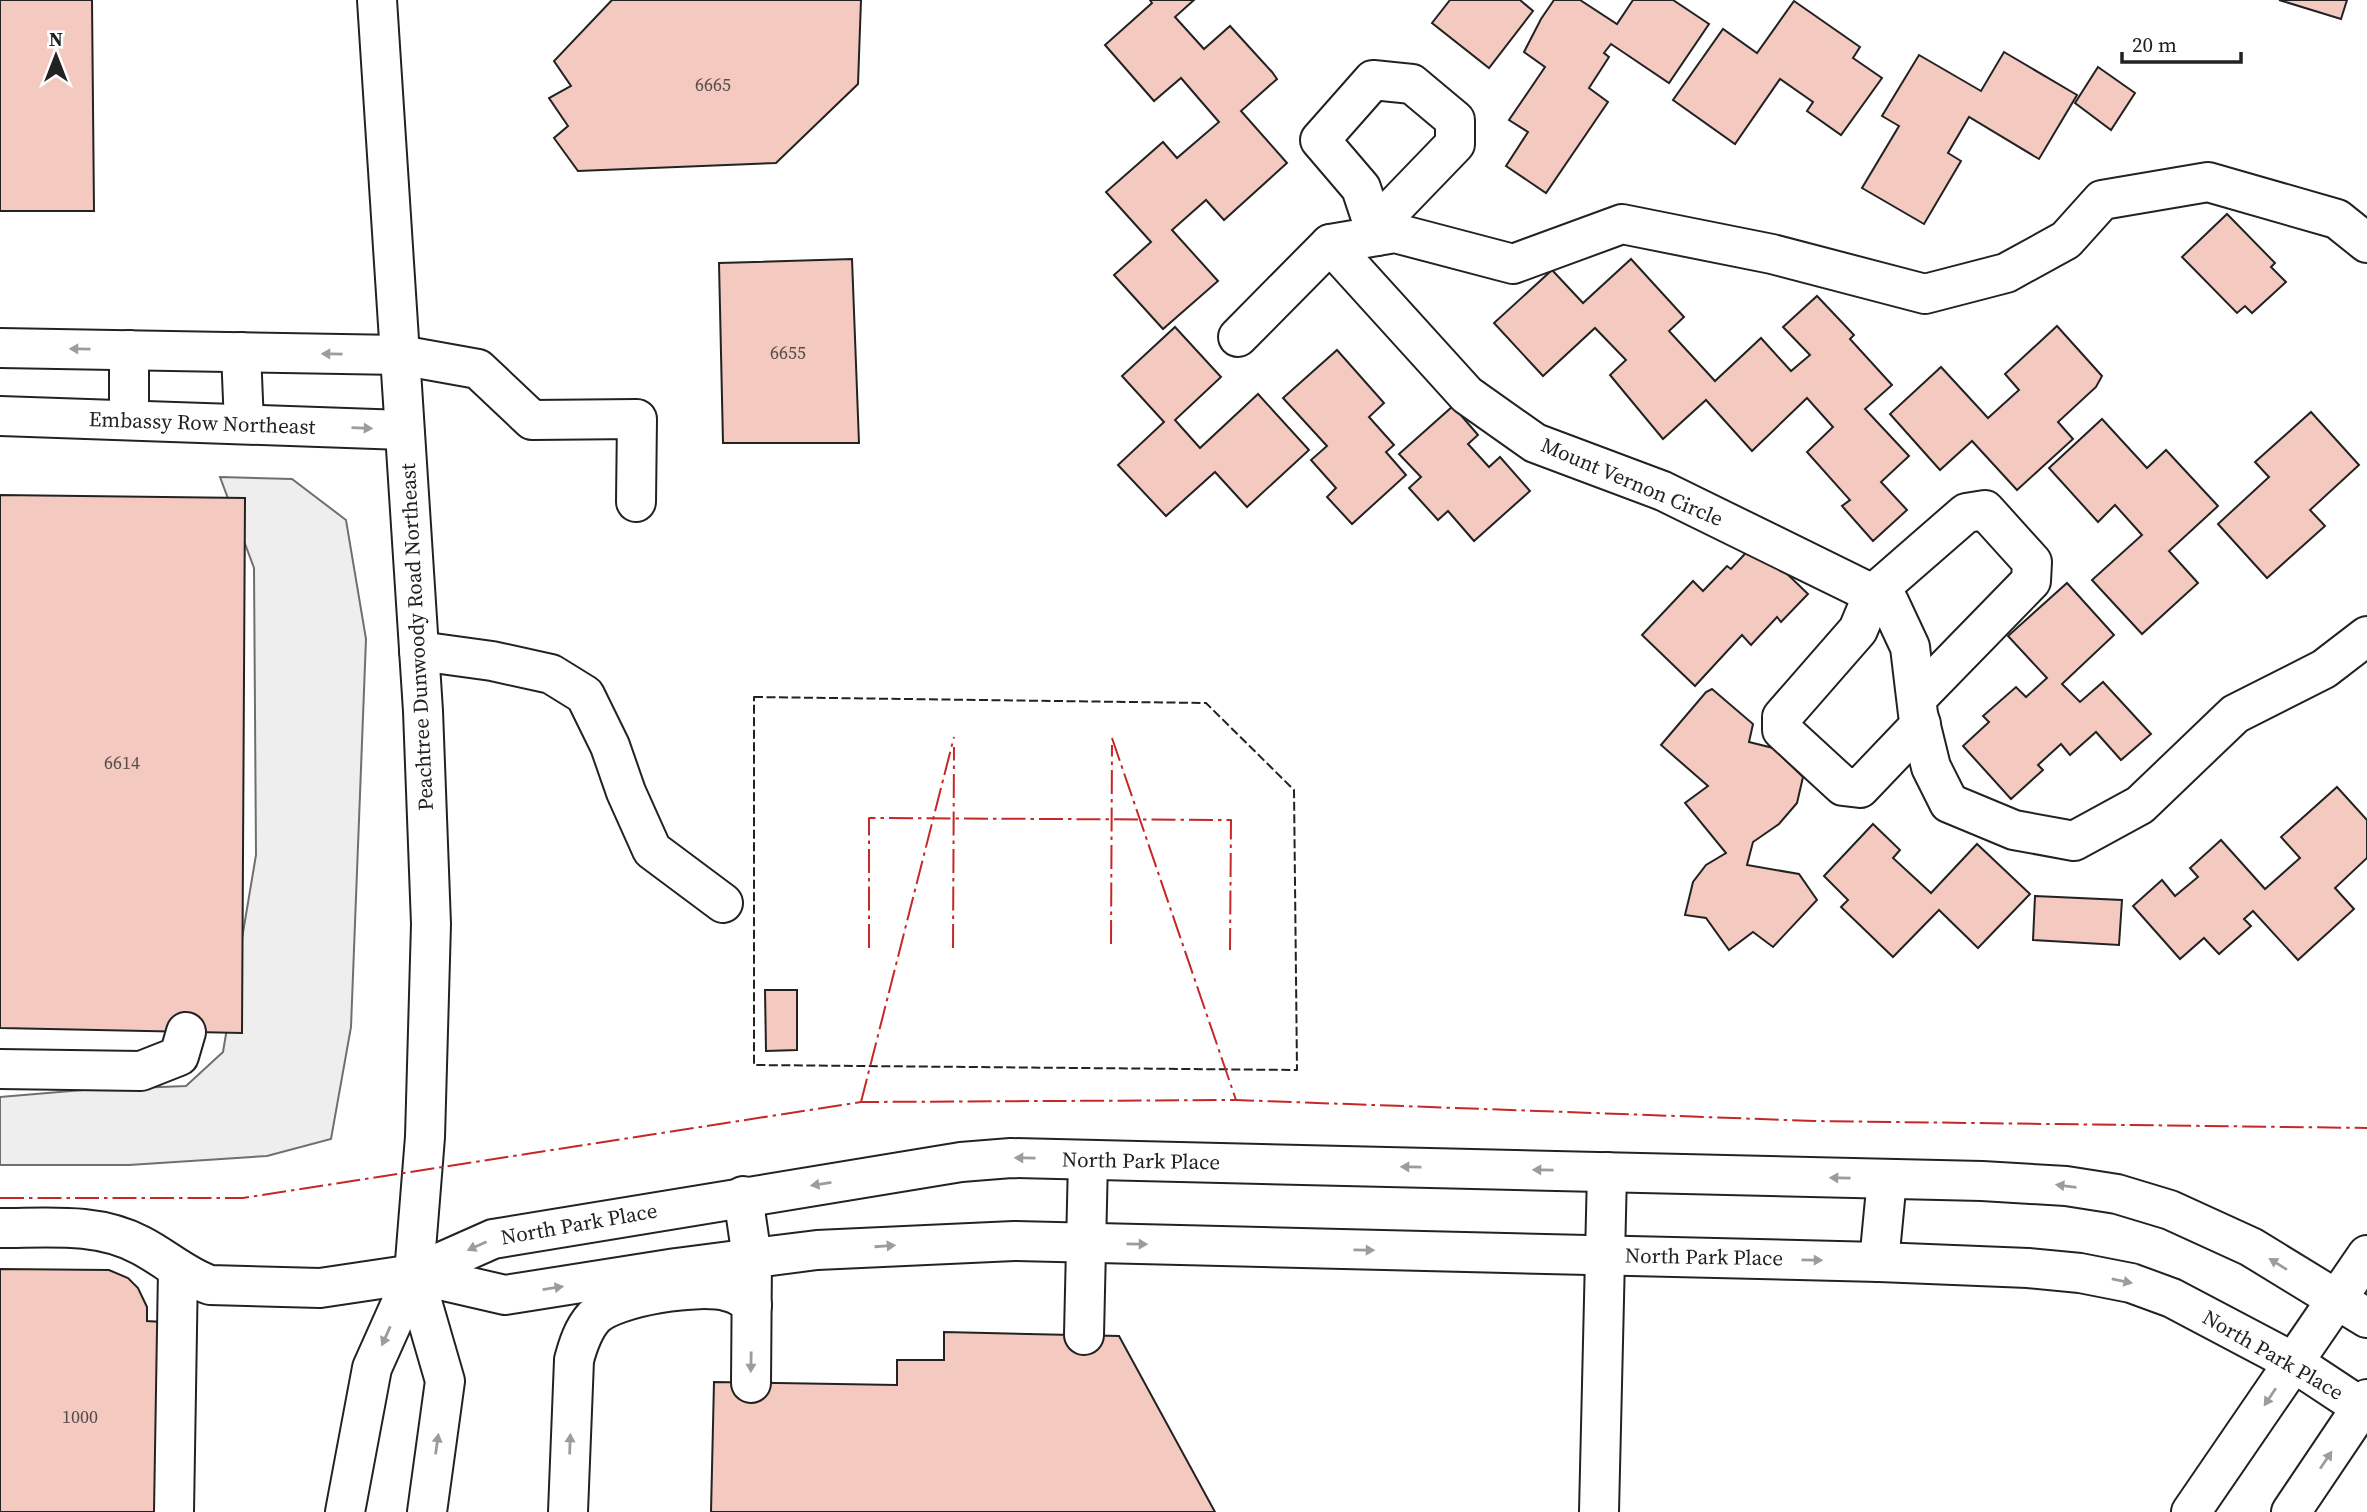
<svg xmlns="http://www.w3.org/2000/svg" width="2367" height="1512" font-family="'Source Serif 4',serif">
<rect width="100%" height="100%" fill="#fff"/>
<!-- green -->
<path fill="#eee" stroke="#6f6f6f" stroke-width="2" d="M220 477 292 479 346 520 366 639 351 1027 331 1139 267 1156 129 1165H0V1097L83 1090 186 1086 223 1052 256 855 254 568Z"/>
<!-- building -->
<g fill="#f3c9c0" stroke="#222" stroke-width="2">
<path d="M0 0H92L94 211H0Z"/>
<path d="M612 0H861L858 84 776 163 578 171 554 138 568 126 549 98 571 86 554 61Z"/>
<path d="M1150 0H1194L1175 17 1204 49 1230 26 1272 72 1277 79 1241 111 1287 163 1224 220 1206 200 1172 230 1218 281 1163 329 1114 275 1151 242 1106 192 1163 142 1177 158 1219 122 1181 78 1154 101 1105 45 1152 3Z"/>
<path d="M1450 0H1520L1533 11 1489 68 1432 23Z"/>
<path d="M1554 0H1580L1617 24 1633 0H1673L1709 24 1669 83 1611 44 1604 53 1609 57 1589 88 1608 102 1546 193 1506 166 1528 132 1509 120 1545 67 1524 52 1541 19Z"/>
<path d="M2279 0H2347L2341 19Z"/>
<path d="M1794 1 1860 47 1853 58 1882 78 1841 135 1807 111 1813 102 1780 79 1735 144 1673 100 1723 29 1757 53Z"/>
<path d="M2004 52 2077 95 2039 159 1969 117 1948 153 1961 161 1924 224 1862 188 1899 126 1882 116 1919 55 1981 91Z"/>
<path d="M2098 67 2135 93 2111 130 2075 103Z"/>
<path d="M2227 214 2275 263 2271 267 2286 282 2252 313 2245 306 2237 313 2182 257Z"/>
<path d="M852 259 859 443H723L719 263Z"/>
<path d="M1631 259 1684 317 1669 331 1715 381 1761 338 1791 371 1810 355 1783 327 1817 296 1854 335 1850 339 1892 385 1865 409 1909 456 1881 482 1907 510 1873 541 1842 506 1850 500 1807 452 1833 427 1807 398 1752 451 1706 400 1663 439 1610 375 1626 360 1595 328 1543 376 1494 323 1552 270 1583 303Z"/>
<path d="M2057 326 2102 376 2096 387 2058 422 2073 439 2017 490 1972 441 1940 470 1890 414 1941 367 1988 418 2019 390 2005 374Z"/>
<path d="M1175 327 1221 377 1175 420 1200 448 1258 394 1309 450 1247 507 1215 472 1166 516 1118 465 1164 422 1122 376Z"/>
<path d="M1337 350 1384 403 1369 417 1394 445 1386 452 1406 475 1352 524 1327 497 1336 488 1311 460 1327 446 1283 398Z"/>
<path d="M1453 406 1478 435 1468 444 1489 467 1500 457 1530 491 1474 541 1448 511 1438 520 1409 488 1421 477 1399 454Z"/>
<path d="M2311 412 2359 465 2310 510 2325 526 2267 578 2218 524 2269 477 2255 462Z"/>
<path d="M2102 419 2147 468 2166 450 2218 506 2169 551 2198 583 2142 634 2092 580 2142 535 2115 505 2098 522 2049 468Z"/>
<path d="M0 495 245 498 242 1033 0 1028Z"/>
<path d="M1755 543 1808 594 1781 622 1777 617 1751 645 1742 635 1695 686 1642 635 1693 581 1703 591 1727 566 1731 569Z"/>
<path d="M2067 583 2114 635 2062 684 2080 702 2103 682 2151 734 2121 760 2096 732 2070 755 2061 744 2038 765 2043 770 2011 799 1963 746 1989 722 1983 716 2016 687 2026 697 2047 678 2008 636Z"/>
<path d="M1712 689 1753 724 1749 742 1773 748 1803 777 1797 803 1779 824 1753 842 1747 865 1799 874 1817 900 1773 947 1753 932 1729 950 1706 918 1685 915 1693 882 1706 865 1726 853 1685 803 1708 786 1661 745 1706 692Z"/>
<path d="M2337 787 2367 820V858L2335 888 2354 909 2298 960 2253 911 2244 919 2251 926 2219 954 2204 938 2180 959 2133 906 2162 880 2175 896 2198 877 2190 868 2221 840 2265 889 2300 858 2281 837Z"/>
<path d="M1873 824 1900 850 1893 858 1931 893 1977 844 2030 894 1978 948 1939 910 1893 957 1841 907 1848 900 1824 876Z"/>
<path d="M2035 896 2122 900 2119 945 2033 940Z"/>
<path d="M765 990H797V1050L766 1051Z"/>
<path d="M0 1269 109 1270 128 1278 138 1288 147 1307V1321L162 1322 157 1512H0Z"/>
<path d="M944 1332 1119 1336 1215 1512H711L714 1382 897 1385V1360H944Z"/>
</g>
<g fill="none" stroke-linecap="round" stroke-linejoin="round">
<defs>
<g id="minor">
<path d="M377 0 423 711 431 924 425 1137 414 1274"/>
<path d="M1374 228 1455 144V120L1412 84 1373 80 1320 140 1361 188 1377 236"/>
<path d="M2367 243 2337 219 2208 182 2102 200 2066 240 2006 273 1925 294 1772 254 1622 224 1513 264 1395 233 1330 244 1467 395 1535 443 1663 491 1889 602 1910 647 1918 714 1931 767 1949 803 2014 830 2074 841 2140 805 2235 714 2324 669 2367 636"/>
<path d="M1238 337 1330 244"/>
<path d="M0 348 400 355 478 369 532 420 637 419 636 502"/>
<path d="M129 350V420"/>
<path d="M241 352 244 424"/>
<path d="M0 416 404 430"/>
<path d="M419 651 492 661 551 674 585 695 610 746 626 792 652 850 723 903"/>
<path d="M1917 698 2031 581 2032 562 1985 510 1966 513 1873 594 1858 630 1782 717V730L1843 786 1860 788 1921 724"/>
<path d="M0 1069 141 1071 179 1056 186 1032"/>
<path d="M743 1196 752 1258 751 1383"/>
<path d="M0 1228C47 1228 97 1222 140 1245 164 1257 184 1276 210 1285L320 1288 414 1274 493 1239 961 1162 1011 1158 1982 1181 2066 1186 2117 1194 2170 1210 2251 1247 2367 1318"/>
<path d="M1879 1262 1887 1179"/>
<path d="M414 1274 505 1295 676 1268 817 1250 1014 1241 1879 1262 2028 1268 2080 1273 2131 1283 2172 1298 2293 1362 2367 1411"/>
<path d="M1084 1335 1088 1160"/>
<path d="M174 1512 178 1269"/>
<path d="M568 1512 574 1360C578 1345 583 1329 594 1317 614 1296 702 1283 729 1292 738 1294 745 1299 752 1305"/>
<path d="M1599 1512 1607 1172"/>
<path d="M2191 1512 2367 1255"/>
<path d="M2291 1512 2367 1399"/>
</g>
<g id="major">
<path d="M414 1274 445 1381 427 1512"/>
<path d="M345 1512 372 1368 414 1274"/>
</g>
</defs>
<!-- minor casing -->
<use href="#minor" stroke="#222" stroke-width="42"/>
<!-- major casing -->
<use href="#major" stroke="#222" stroke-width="42"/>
<!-- minor -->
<use href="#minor" stroke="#fff" stroke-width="38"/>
<!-- major -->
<use href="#major" stroke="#fff" stroke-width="38"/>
<!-- fence -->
<path stroke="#222" stroke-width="2" stroke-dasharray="9 3.5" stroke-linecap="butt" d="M754 697 1206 703 1294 790 1297 1070 754 1065Z"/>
<!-- power -->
<g stroke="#c62828" stroke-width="2" stroke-dasharray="24 5 3.5 5" stroke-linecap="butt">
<path d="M1112 738 1236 1100"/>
<path d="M1111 944 1112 745"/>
<path d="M869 948V818L1231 820 1230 950"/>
<path d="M953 948 954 747"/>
<path d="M861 1102 954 737"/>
<path d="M0 1198H243L861 1102 1236 1100 1814 1121 2367 1128"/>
</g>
</g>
<!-- one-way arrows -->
<defs><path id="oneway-solid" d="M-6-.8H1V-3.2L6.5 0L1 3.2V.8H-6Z" transform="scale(1.75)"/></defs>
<g fill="#9c9c9c">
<use href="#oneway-solid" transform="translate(80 349) rotate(-179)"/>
<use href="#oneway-solid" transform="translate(332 354) rotate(-179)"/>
<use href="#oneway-solid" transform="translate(362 428) rotate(2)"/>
<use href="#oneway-solid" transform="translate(1025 1158) rotate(-179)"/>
<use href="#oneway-solid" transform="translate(1411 1167) rotate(-179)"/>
<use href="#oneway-solid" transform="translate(1543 1170) rotate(-179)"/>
<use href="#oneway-solid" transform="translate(1840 1178) rotate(-179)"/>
<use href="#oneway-solid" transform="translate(821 1184) rotate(171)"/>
<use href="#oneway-solid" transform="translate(2066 1186) rotate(-173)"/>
<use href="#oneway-solid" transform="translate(1137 1244) rotate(1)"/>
<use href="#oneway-solid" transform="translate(477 1246) rotate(156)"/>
<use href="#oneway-solid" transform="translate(885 1246) rotate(-4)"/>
<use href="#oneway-solid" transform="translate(1364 1250) rotate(1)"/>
<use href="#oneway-solid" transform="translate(1812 1260) rotate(1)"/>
<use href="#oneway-solid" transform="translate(2278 1264) rotate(-148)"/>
<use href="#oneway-solid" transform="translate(2122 1281) rotate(12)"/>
<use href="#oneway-solid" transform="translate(553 1288) rotate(-9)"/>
<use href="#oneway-solid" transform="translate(386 1336) rotate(114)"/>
<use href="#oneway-solid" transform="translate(751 1362) rotate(91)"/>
<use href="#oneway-solid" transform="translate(2270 1397) rotate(124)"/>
<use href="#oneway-solid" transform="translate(437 1444) rotate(-82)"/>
<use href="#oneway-solid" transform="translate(570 1444) rotate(-88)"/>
<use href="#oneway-solid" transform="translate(2326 1460) rotate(-56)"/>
</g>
<g text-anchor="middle" stroke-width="5" stroke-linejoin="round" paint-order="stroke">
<!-- number labels -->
<g font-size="18" fill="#564c4a">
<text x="713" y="91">6665</text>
<text x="788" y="359">6655</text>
<text x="122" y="769">6614</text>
<text x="80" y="1423">1000</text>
</g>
<!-- street labels -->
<g font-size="21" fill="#222" stroke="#fff">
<text transform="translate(202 423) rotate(2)" y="7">Embassy Row Northeast</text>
<text transform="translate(1632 482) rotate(23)" y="7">Mount Vernon Circle</text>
<text transform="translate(417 637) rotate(-93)" y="7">Peachtree Dunwoody Road Northeast</text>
<text transform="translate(1141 1161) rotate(1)" y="7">North Park Place</text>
<text transform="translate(579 1224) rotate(-10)" y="7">North Park Place</text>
<text transform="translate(1704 1257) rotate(1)" y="7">North Park Place</text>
<text transform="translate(2273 1355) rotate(30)" y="7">North Park Place</text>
</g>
</g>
<!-- north arrow -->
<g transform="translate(56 56)" stroke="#ffffff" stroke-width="5" paint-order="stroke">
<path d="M0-5L12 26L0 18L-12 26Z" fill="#222222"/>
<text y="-10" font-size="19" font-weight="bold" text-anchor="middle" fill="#222222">N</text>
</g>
<!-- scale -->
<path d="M2122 52v10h119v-10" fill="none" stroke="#222222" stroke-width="3.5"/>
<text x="2132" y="52" font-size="21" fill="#222222" stroke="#ffffff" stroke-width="5" paint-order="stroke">20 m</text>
</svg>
